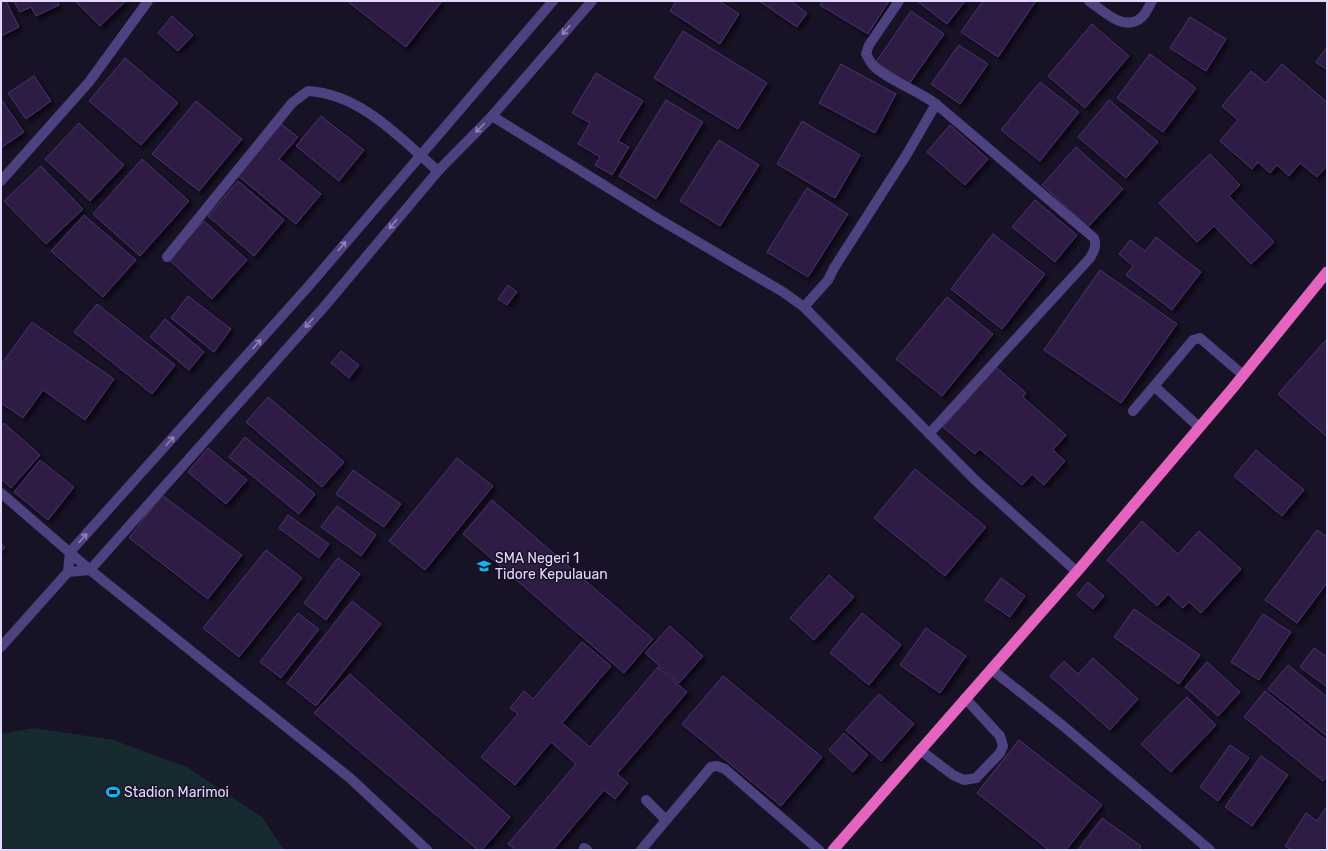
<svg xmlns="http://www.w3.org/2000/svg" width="1328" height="851" font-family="Rubik,sans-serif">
<defs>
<filter id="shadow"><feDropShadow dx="3.5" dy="3.5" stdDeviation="2" flood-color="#0009"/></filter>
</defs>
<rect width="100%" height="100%" fill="#181226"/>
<!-- green -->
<path fill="#152b2f" d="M34 728 113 740 187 767 262 817 284 850H1V734Z"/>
<!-- building -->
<g fill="#2d1f45" stroke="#49336f" filter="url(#shadow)">
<path d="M1 1H6L19 27 1 36Z"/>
<path d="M14 1H57L59 5 36 16 31 7 20 12Z"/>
<path d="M75 1H126L100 26Z"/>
<path d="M347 1H442L406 47Z"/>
<path d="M676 1H719L739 14 720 44 670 11Z"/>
<path d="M759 1H791L807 13 797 27Z"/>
<path d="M823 1H889L868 34 820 5Z"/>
<path d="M917 1H965L947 24Z"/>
<path d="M983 1H1036L998 57 961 32Z"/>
<path d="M911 11 944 34 909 84 876 62Z"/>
<path d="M172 16 193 35 178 51 158 33Z"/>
<path d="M1190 17 1226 39 1206 71 1170 48Z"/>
<path d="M1092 24 1129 56 1085 108 1048 76Z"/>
<path d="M683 31 767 83 738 129 654 78Z"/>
<path d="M959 45 988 64 960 104 931 84Z"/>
<path d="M1327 47V70L1316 62Z"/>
<path d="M1150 54 1196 88 1163 132 1117 98Z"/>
<path d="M125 58 178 103 141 145 89 101Z"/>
<path d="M841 64 896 94 875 133 819 103Z"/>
<path d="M1282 64 1327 102V146L1326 148 1327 149V166L1317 177 1300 163 1289 176 1277 165 1270 173 1258 162 1252 169 1220 141 1238 120 1222 106 1251 71 1266 83Z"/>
<path d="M596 73 643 101 618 141 629 147 612 175 595 165 600 157 578 144 590 123 572 113Z"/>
<path d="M34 76 51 101 26 119 8 93Z"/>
<path d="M1040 82 1079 112 1040 161 1001 130Z"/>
<path d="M1 99 24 132 1 148Z"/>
<path d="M666 100 703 122 656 199 619 176Z"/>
<path d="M1109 100 1158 142 1126 178 1078 137Z"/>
<path d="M196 101 242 139 199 191 152 154Z"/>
<path d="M321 116 364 150 339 181 296 146Z"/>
<path d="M802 121 860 155 835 198 777 164Z"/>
<path d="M79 123 124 165 90 201 45 159Z"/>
<path d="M280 123 298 137 279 159 321 194 296 224 237 175Z"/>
<path d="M950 125 988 159 965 185 927 152Z"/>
<path d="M719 140 759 165 720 226 680 201Z"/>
<path d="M1076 147 1123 189 1088 227 1042 185Z"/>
<path d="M1210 154 1240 185 1229 196 1274 242 1251 264 1214 226 1197 242 1159 203Z"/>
<path d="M142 159 189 201 140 256 93 214Z"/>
<path d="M41 166 83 209 46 244 4 201Z"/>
<path d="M238 181 284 220 254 256 208 216Z"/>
<path d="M807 188 848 214 808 277 767 252Z"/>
<path d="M1035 200 1077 235 1055 262 1012 227Z"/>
<path d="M84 215 136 260 103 297 51 251Z"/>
<path d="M204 221 247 260 212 299 168 259Z"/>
<path d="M993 234 1045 274 1002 329 951 289Z"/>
<path d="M1156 237 1201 272 1172 310 1126 275 1133 266 1119 254 1130 240 1145 251Z"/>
<path d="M1100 270 1177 324 1121 403 1044 350Z"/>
<path d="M508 285 517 292 507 305 498 299Z"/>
<path d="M188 296 231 329 214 352 171 318Z"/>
<path d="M947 297 993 334 942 396 896 359Z"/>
<path d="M97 304 175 365 152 394 74 332Z"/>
<path d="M165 319 204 352 189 370 150 337Z"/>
<path d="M32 322 114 379 85 420 43 390 23 418 1 403V365Z"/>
<path d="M1327 339V437L1278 394Z"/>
<path d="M341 351 359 365 349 378 331 363Z"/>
<path d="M996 367 1026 393 1023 397 1066 435 1053 450 1065 461 1044 485 1032 474 1022 485 980 449 975 454 943 427Z"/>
<path d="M268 397 344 462 322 487 246 422Z"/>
<path d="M4 423 40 455 11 488 1 479V427Z"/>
<path d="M245 437 315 494 299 514 229 457Z"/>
<path d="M208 448 247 480 226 504 188 472Z"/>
<path d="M1256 450 1304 490 1282 516 1234 476Z"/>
<path d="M457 458 493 486 425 570 389 541Z"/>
<path d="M40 460 74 487 48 520 14 492Z"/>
<path d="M915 469 986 527 945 576 874 518Z"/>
<path d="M353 470 401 504 384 527 336 494Z"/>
<path d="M162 495 242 555 208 599 129 538Z"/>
<path d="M492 500 653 639 624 673 463 534Z"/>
<path d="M337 506 376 535 361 556 321 527Z"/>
<path d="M288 515 329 544 319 558 279 528Z"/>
<path d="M1142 521 1178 554 1199 531 1241 569 1201 613 1189 602 1183 608 1168 594 1157 606 1107 560Z"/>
<path d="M1317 530 1327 537V583L1297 623 1265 600Z"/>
<path d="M1 544 5 547 1 552Z"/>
<path d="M266 550 302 578 239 657 203 628Z"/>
<path d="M338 558 360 574 326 620 304 603Z"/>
<path d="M829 575 854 597 814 640 790 618Z"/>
<path d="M1001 578 1025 596 1010 617 985 600Z"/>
<path d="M1088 582 1104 596 1093 609 1077 595Z"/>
<path d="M352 601 381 624 316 706 287 683Z"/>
<path d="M1134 609 1200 655 1179 684 1114 637Z"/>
<path d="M298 613 319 629 281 678 260 662Z"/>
<path d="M862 613 901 645 869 685 830 653Z"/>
<path d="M1263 614 1291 632 1259 680 1231 662Z"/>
<path d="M670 626 703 656 679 683 645 653Z"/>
<path d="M926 628 966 656 940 693 900 665Z"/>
<path d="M582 642 611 666 562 723 590 747 658 667 687 692 617 774 628 783 615 799 604 790 553 850H516L508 844 576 764 551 742 515 785 481 757 518 714 510 708 524 691 533 699Z"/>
<path d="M1314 648 1327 657V687L1300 667Z"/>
<path d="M1093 658 1138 699 1110 730 1050 676 1064 661 1078 674Z"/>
<path d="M1207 662 1240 692 1218 716 1185 687Z"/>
<path d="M1288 665 1327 697V736L1268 689Z"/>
<path d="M350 674 510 817 482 850H478L314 713Z"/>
<path d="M723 676 822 757 781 806 682 724Z"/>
<path d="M1265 691 1327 741V776L1323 781 1244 717Z"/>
<path d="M879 694 914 724 881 761 846 730Z"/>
<path d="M1187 697 1216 725 1171 772 1141 744Z"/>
<path d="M844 733 868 755 853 772 829 750Z"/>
<path d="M1019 740 1102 805 1066 850H1049L977 793Z"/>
<path d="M1230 745 1249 758 1218 801 1200 787Z"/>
<path d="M1261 756 1288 775 1252 826 1225 807Z"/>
<path d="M1327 806V850H1291L1285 846 1306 813 1317 821Z"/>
<path d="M1102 818 1141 846 1139 850H1078Z"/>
</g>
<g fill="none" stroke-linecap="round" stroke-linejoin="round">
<!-- service -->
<g stroke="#4e4180" stroke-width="10">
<path d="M1154 386 1199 427"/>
<path d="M1133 411 1193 340 1200 338 1243 375"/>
<path d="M920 750 953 775 964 780 976 778 1000 753 1003 746 1000 736 965 698"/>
<path d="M646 800 666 820"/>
<path d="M584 848 587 850"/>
<path d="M641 850 711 767 717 766 725 769 819 850"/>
</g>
<!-- minor -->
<g stroke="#4e4180" stroke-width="10">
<path d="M1089 1C1104 11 1124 33 1142 17 1146 13 1149 6 1152 1"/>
<path d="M492 116 657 218 783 292 804 307 828 280 834 268 907 154 936 104C917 90 895 83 877 69 872 66 869 59 866 54L869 45 899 1"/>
<path d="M1 181 89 82 148 1"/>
<path d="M167 257 292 103 308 91C361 94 400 138 438 171"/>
<path d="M804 307 975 480 1076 571"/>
<path d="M929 434 1090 258C1094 251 1097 246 1094 238L936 104"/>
<path d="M1 493 90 570 350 778 427 850"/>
<path d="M991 669 1062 725 1210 850"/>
</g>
<!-- tertiary -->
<g stroke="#4e4180" stroke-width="10">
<path d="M68 572 90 570 324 307 438 171 492 116 592 1"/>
<path d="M1 647 68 572 70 552 307 288 553 1"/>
</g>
<!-- trunk -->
<path stroke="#e464bf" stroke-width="11" d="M833 850 1081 567 1232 389 1327 272"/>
</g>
<!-- one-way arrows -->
<defs><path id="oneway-shaft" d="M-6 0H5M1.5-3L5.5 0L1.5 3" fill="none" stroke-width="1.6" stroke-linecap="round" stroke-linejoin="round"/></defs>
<g stroke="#9185b8">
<use href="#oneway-shaft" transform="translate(566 30) rotate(131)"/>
<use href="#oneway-shaft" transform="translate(480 128) rotate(135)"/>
<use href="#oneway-shaft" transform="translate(393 224) rotate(130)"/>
<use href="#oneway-shaft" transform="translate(342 246) rotate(-50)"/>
<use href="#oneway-shaft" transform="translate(309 323) rotate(132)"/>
<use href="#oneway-shaft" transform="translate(257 344) rotate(-48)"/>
<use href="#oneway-shaft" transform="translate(170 441) rotate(-48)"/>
<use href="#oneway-shaft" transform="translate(83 538) rotate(-48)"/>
</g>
<!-- icons -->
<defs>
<symbol id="school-bare" viewBox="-9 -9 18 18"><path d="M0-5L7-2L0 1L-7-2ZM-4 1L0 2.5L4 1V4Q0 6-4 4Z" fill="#16b1eb" stroke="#181226" stroke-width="2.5" paint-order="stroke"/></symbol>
<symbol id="stadium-bare" viewBox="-9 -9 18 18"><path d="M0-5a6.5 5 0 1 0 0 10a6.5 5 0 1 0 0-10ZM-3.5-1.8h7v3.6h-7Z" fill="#16b1eb" stroke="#181226" stroke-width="2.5" paint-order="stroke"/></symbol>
</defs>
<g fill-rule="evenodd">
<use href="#school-bare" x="474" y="556" width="20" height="20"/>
<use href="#stadium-bare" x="103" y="782" width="20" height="20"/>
</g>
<g text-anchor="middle" stroke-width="3" stroke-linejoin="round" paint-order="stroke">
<!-- poi labels -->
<g font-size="14" fill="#e3d9fc" stroke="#181226" text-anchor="start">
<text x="495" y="563">SMA Negeri 1<tspan x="495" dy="16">Tidore Kepulauan</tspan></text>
<text x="124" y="797">Stadion Marimoi</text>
</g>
</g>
<!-- border -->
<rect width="1328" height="851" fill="none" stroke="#e3d9fc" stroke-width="4"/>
</svg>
